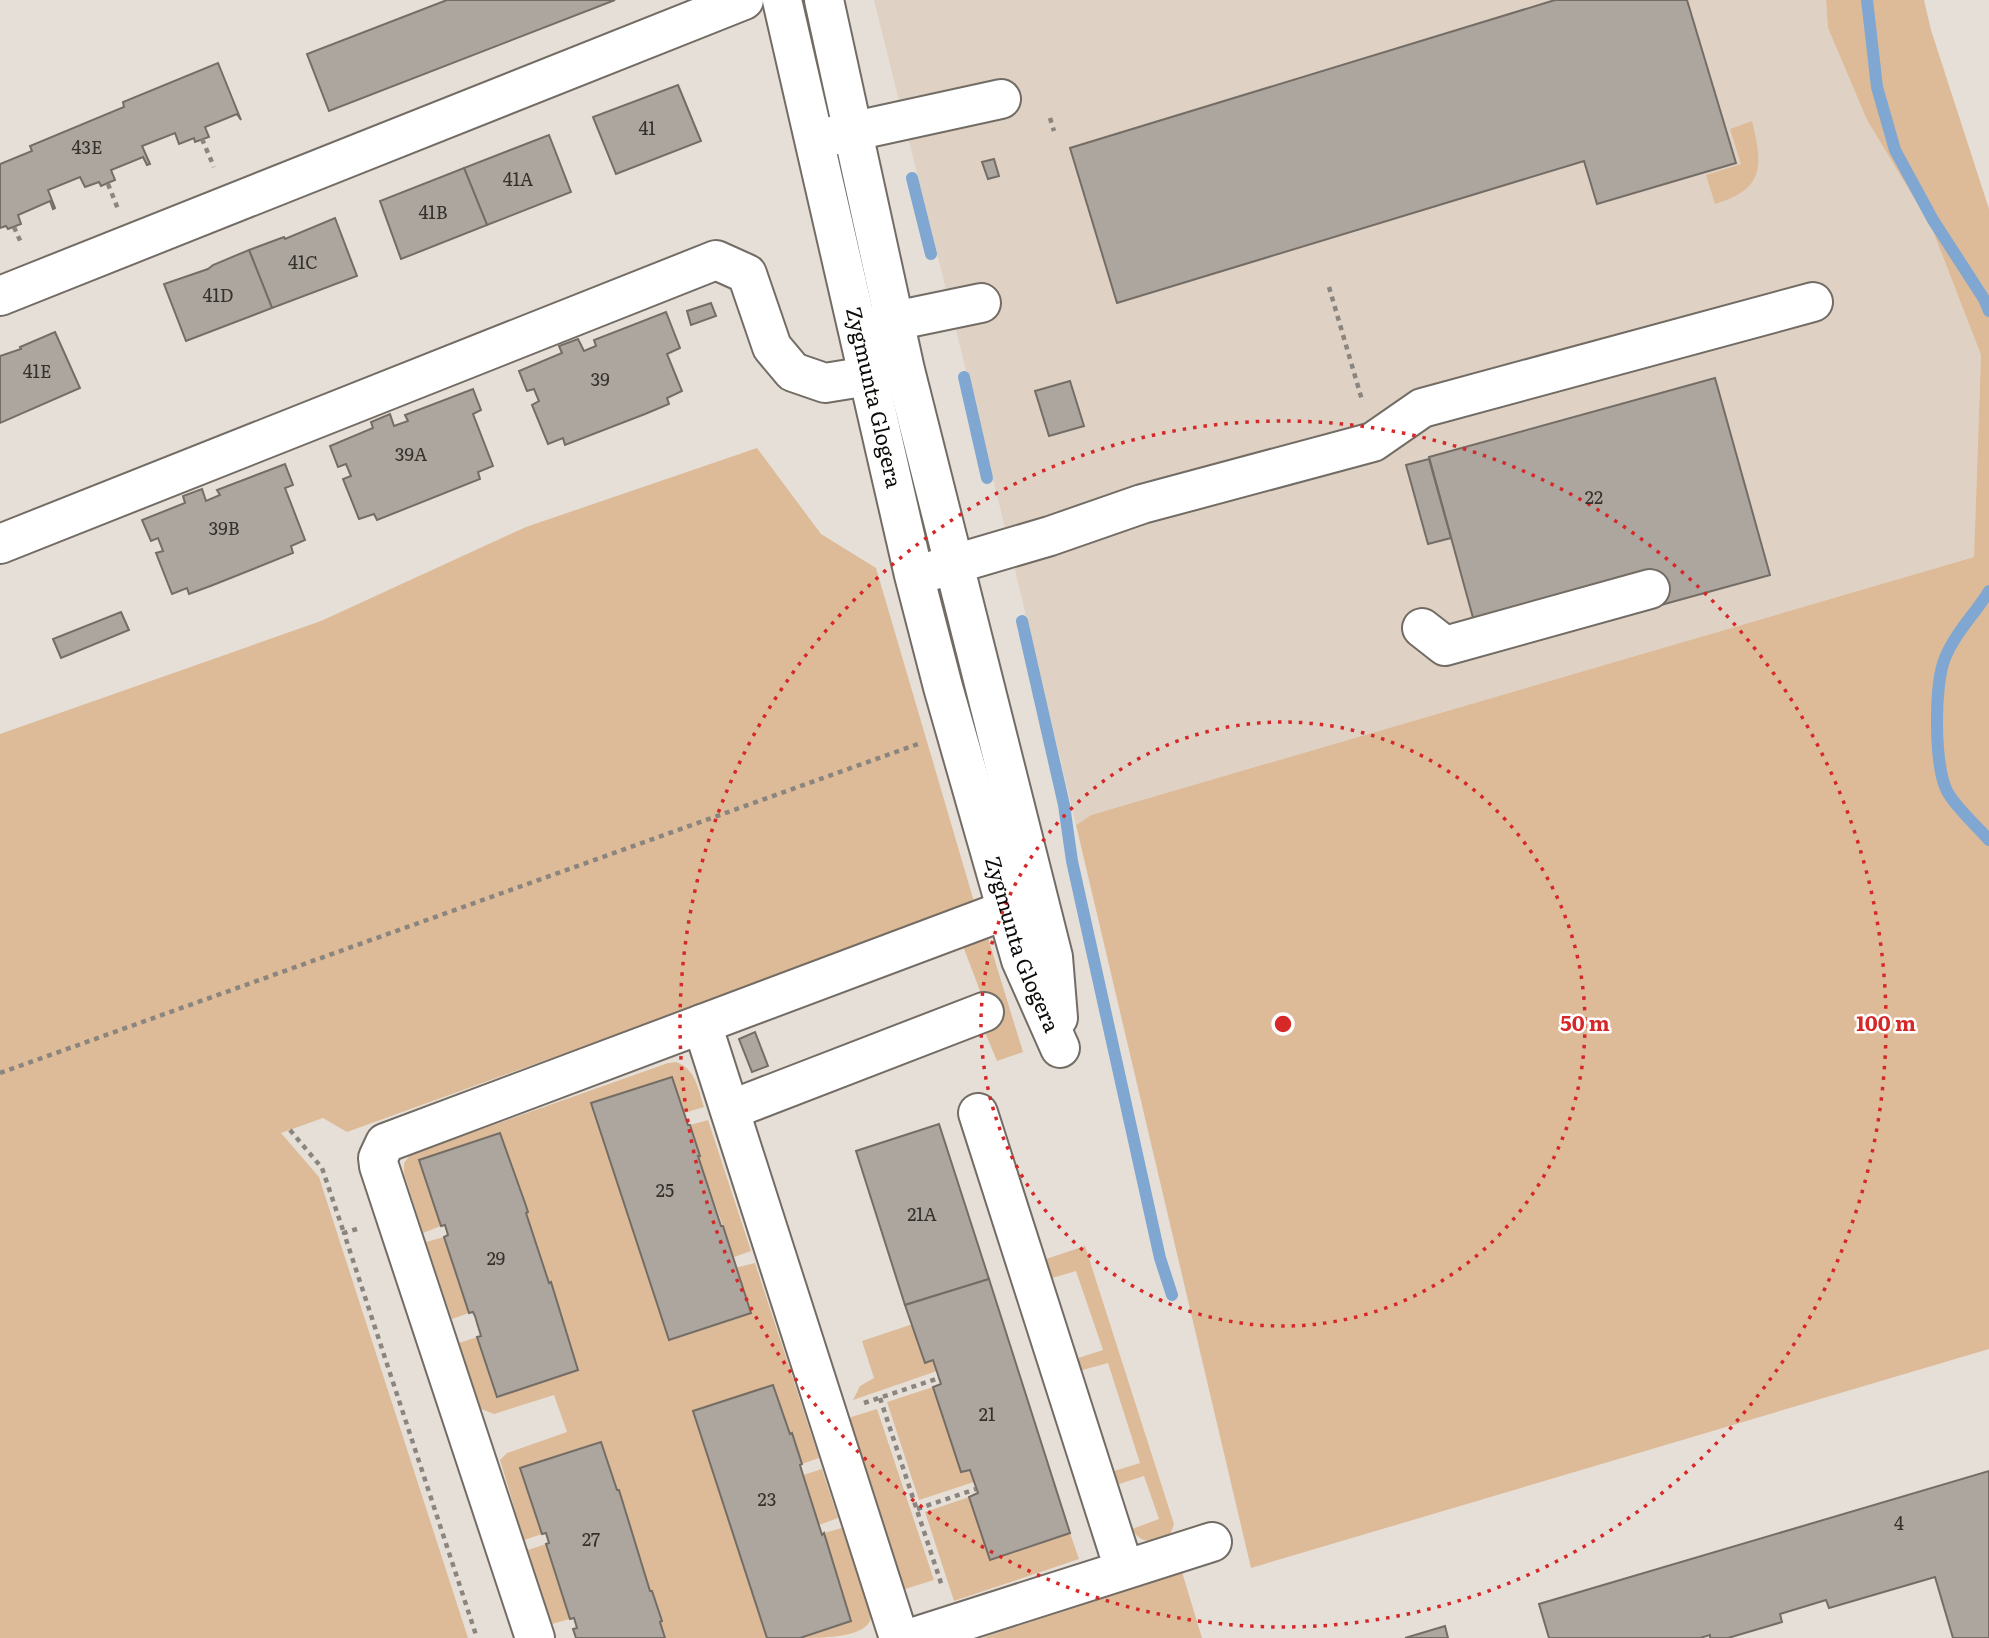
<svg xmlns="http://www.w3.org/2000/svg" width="1989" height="1638" font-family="Literata,serif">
<rect width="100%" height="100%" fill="#e6dfd7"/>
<!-- built -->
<path fill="#dfd2c4" d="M874 0H1826L1828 28 1867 120 1931 226 1981 355 1974 557 1091 815 1076 825 998 499Z"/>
<!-- green -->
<g fill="#ddbb98">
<path d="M1826 0H1924L1931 30 1989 209V1349L1251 1568 1076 825 1091 815 1974 557 1981 355 1931 226 1867 120 1828 28Z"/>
<path d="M1752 121C1763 166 1765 189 1715 204L1706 175 1741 164 1730 129Z"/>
<path d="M757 448 821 534 876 568 975 905 347 1132 323 1118 281 1133 319 1177 468 1638H0V734L321 621 526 527Z"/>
<path d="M985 936 988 938 1023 1052 997 1061 984 1030 1000 1024 988 994 982 996 961 941Z"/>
<path d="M676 1062C696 1069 698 1089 704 1107L684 1113 672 1077 592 1103 669 1340 750 1314 735 1268 755 1263 819 1458 802 1464 773 1385 693 1412 767 1638H665L660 1622 662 1621 652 1591H650L619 1490H617L601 1442 521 1468 542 1534 524 1540 500 1460 507 1453 567 1432 554 1395 494 1414 481 1409 459 1343 477 1337 497 1396 561 1313 551 1283H549L526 1213 525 1203 500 1134 419 1160 441 1226 423 1233 404 1173V1163L411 1154 668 1063Z"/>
<path d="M708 1120 751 1251 734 1257 698 1156 700 1155 690 1125Z"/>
<path d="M444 1237 469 1313 452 1319 426 1242Z"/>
<path d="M1085 1246 1174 1524 1170 1535C1154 1541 1142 1546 1132 1529L1159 1519 1144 1476 1116 1485 1111 1472 1140 1463 1108 1363 1079 1371 1075 1359 1103 1350 1076 1271 1049 1279 1043 1260Z"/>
<path d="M913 1324 925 1363 933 1360 937 1371 853 1400 860 1386 874 1378 862 1341Z"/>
<path d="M933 1387 961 1472 970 1470 974 1482 919 1500 887 1402Z"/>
<path d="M877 1409 934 1580 905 1589 848 1418Z"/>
<path d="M822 1469 838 1518 819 1525 803 1475Z"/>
<path d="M969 1497 990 1560 1070 1533 1079 1559 954 1601 925 1512Z"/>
<path d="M842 1528 871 1615C872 1638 821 1638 800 1638L834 1564 824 1533Z"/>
<path d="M546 1544 570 1619 552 1624 528 1550Z"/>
<path d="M1182 1572 1202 1638H982Z"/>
</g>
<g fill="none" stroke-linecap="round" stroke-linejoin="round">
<!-- stream -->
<g stroke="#7fa7d1" stroke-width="12">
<path d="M1867 0 1877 87 1895 150 1933 220 1984 299 1989 311"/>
<path d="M912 178 931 254"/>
<path d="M964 377 987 478"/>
<path d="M1989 591C1975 614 1955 633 1945 658 1934 684 1934 766 1947 791 1955 807 1977 826 1989 840"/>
<path d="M1022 621 1064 805 1072 861 1160 1258 1172 1295"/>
</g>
</g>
<!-- building -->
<g fill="#ada69e" stroke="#746d66" stroke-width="2">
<path d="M447 0H615L329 111 307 54Z"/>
<path d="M1555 0H1687L1736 163 1597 204 1584 161 1117 303 1070 148Z"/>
<path d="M218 63 241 120 237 114 205 127 209 137 195 142 194 138 179 144 175 133 142 146 150 164 147 165 143 157 111 170 115 180 101 186 99 182 85 187 80 177 48 190 55 208 53 209 50 201 18 215 21 224 8 229 6 226 0 228V164L32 151 30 146 124 107 123 102Z"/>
<path d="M678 85 701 141 616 174 593 117Z"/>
<path d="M549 135 571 192 487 225 464 168Z"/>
<path d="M994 159 999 176 988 179 982 162Z"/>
<path d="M464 168 487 225 401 259 380 201Z"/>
<path d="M335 218 357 276 272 308 249 250 284 237 285 239Z"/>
<path d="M249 250 272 308 186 341 164 284 208 269 213 265Z"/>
<path d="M711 303 716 316 691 325 687 311Z"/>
<path d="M666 312 680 348 667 354 682 391 667 398 669 404 645 414 565 445 563 438 548 444 532 405 539 401 534 389 527 391 519 371 562 353 559 346 578 339 584 351 596 346 594 340Z"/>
<path d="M55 332 80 388 0 423V356L21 349 20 347Z"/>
<path d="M1715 378 1770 575 1661 605 1652 575 1475 625 1429 457Z"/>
<path d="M1070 381 1084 426 1049 436 1035 391Z"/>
<path d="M473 389 481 410 473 414 493 466 478 472 480 479 377 520 374 514 359 519 343 479 351 476 346 464 338 467 330 446 373 428 371 422 390 414 394 426 408 421 405 415Z"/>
<path d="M1429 459 1451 538 1428 544 1406 465Z"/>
<path d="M285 464 293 485 285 488 305 540 291 546 293 553 213 585 189 594 187 588 172 594 156 553 163 551 158 538 151 541 142 520 185 503 183 496 202 489 206 501 220 495 217 490Z"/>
<path d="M121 612 129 630 61 658 53 639Z"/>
<path d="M755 1032 768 1066 752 1072 739 1039Z"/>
<path d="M672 1077 688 1125H690L700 1156H698L721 1226H723L751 1313 669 1340 591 1103Z"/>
<path d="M939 1124 989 1279 905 1305 856 1151Z"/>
<path d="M500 1133 525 1203 528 1212 526 1213 549 1283 551 1282 578 1370 497 1397 477 1337 481 1336 475 1316 473 1312 469 1313 444 1237 448 1235 445 1225 441 1226 419 1160Z"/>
<path d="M989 1279 1070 1533 990 1560 969 1497 978 1493 970 1470 961 1472 933 1387 941 1384 933 1360 925 1363 905 1305Z"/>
<path d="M773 1385 790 1434 792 1433 802 1464 800 1465 803 1475 822 1535 824 1533 851 1621 800 1638H767L693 1411Z"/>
<path d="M601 1442 617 1490H619L650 1591H652L662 1621 660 1622 665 1638H576L573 1629 577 1628 574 1618 570 1619 546 1544 549 1543 546 1533 542 1534 520 1468Z"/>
<path d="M1989 1471V1638H1953L1935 1577 1829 1608 1826 1600 1780 1614 1782 1622 1728 1638H1710V1635L1700 1638H1549L1539 1604Z"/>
<path d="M1445 1626 1448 1638H1405Z"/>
</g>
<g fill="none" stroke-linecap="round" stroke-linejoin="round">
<defs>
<g id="minor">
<path id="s1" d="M782 0 914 575 943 687 1021 960 1060 1048"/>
<path d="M824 0 905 370 1053 957 1058 1018"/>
<path d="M827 137 1001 99"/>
<path d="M0 296 744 0"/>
<path d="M870 326 981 303"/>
<path d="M0 544 716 260 747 274 772 347 793 372 825 383 893 372"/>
<path d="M931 571 1050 536 1142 504 1373 442 1422 408 1813 302"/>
<path d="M1422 628 1445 646 1650 589"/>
<path d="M702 1024 899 1638"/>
<path d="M730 1110 984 1012"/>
<path d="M978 1113 1124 1569"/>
<path d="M535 1638 379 1166 378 1158 385 1143 1006 910"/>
<path d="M911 1638 1212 1542"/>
</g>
</defs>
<!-- minor casing -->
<use href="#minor" stroke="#726c65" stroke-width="42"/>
<!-- path -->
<g stroke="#8a857f" stroke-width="4.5" stroke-dasharray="5 5" stroke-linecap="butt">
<path d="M1050 118 1054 131"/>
<path d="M202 139 214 167"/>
<path d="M108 184 118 209"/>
<path d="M14 227 22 245"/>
<path d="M1329 287 1362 400"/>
<path d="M0 1073 918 744"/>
<path d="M290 1130 322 1168 344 1233"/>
<path d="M357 1229 344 1233 477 1638"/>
<path d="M880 1398 942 1586"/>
<path d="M864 1403 939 1378"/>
<path d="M917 1509 976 1489"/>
</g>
<!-- minor -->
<use href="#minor" stroke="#fff" stroke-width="38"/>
</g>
<!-- distance rings -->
<g fill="none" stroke="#d62828" stroke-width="3.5" stroke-dasharray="3.5 7">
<circle cx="1283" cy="1024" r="302"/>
<circle cx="1283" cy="1024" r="603"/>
</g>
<g text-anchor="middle" stroke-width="5" stroke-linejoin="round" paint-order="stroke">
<!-- number labels -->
<g font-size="18" fill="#35322e">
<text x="647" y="135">41</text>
<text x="87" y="154">43E</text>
<text x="518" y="186">41A</text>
<text x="433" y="219">41B</text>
<text x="303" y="269">41C</text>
<text x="218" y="302">41D</text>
<text x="37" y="378">41E</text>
<text x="600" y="386">39</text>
<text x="411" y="461">39A</text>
<text x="1594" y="504">22</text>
<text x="224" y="535">39B</text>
<text x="665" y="1197">25</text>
<text x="922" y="1221">21A</text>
<text x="496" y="1265">29</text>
<text x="987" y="1421">21</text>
<text x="767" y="1506">23</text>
<text x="1899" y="1530">4</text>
<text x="591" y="1546">27</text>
</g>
<!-- street labels -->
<g font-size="21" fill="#0d0b08" stroke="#fff">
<text dy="7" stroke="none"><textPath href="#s1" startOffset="408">Zygmunta Glogera</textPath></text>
<text dy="7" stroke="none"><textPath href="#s1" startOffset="975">Zygmunta Glogera</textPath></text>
</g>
</g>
<circle cx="1283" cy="1024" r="10" fill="#d62828" stroke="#fff" stroke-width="3.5"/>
<g font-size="21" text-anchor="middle" font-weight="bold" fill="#d62828" stroke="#fff" stroke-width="5" stroke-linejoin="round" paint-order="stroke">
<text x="1585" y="1031">50 m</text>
<text x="1886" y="1031">100 m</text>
</g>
</svg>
